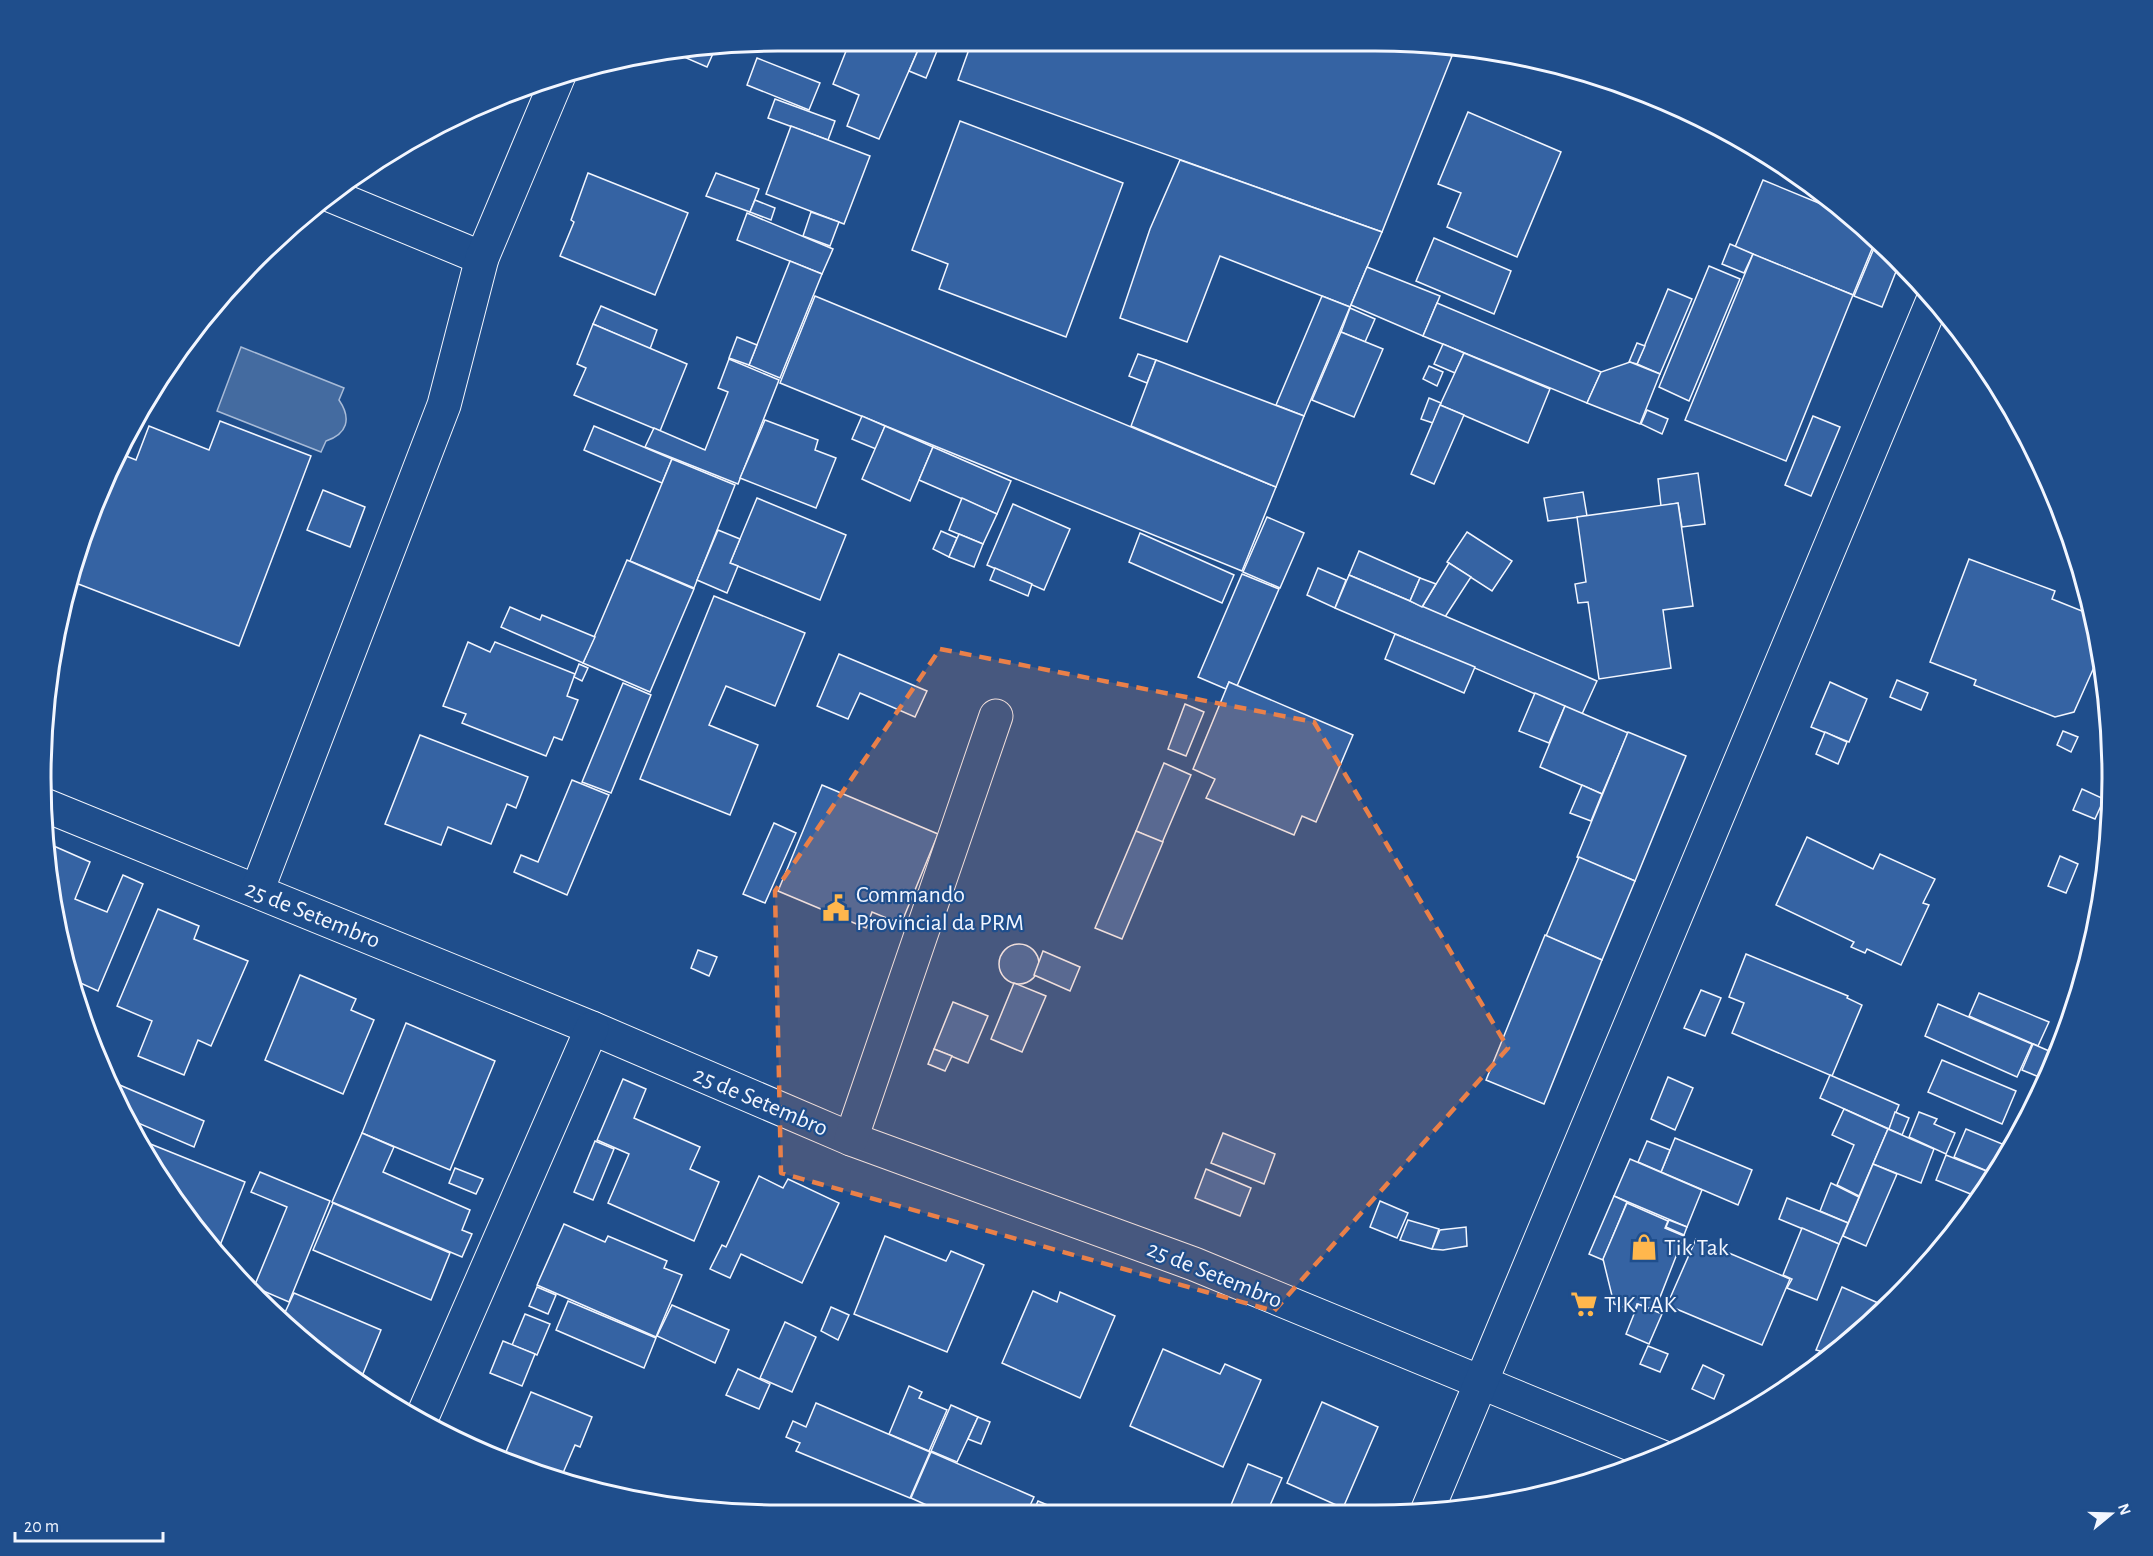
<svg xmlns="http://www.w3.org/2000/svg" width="2153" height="1556" font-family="'Alegreya Sans',sans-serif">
<rect width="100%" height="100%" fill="#1f4e8c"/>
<!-- water -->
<path fill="#446ba0" stroke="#a8bbd7" stroke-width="1.5" d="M241 347 344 388 339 400C352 419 347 434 326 441L321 452 217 411Z"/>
<!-- building -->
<g fill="#3563a3" stroke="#f2f6ff" stroke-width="1.5">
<path d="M850 41H922L879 139 847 126 859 95 833 84Z"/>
<path d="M922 41H941L926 78 909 71Z"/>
<path d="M972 41H1375L1429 48 1452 56 1382 232 958 80Z"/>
<path d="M715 49 707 67 677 54Z"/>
<path d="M757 58 820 83 809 110 747 85Z"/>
<path d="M775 99 835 121 828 140 768 118Z"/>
<path d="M1468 112 1561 152 1517 257 1447 227 1461 193 1438 184Z"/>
<path d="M960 121 1123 183 1066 337 939 289 948 264 912 250Z"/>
<path d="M791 126 870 156 844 224 766 194Z"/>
<path d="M1180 160 1382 232 1350 307 1220 256 1187 342 1120 318 1150 229Z"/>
<path d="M588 173 688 213 655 295 560 256 574 222 571 220Z"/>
<path d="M716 173 759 189 750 212 706 196Z"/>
<path d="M1763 180 1855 218 1876 239 1853 295 1735 247Z"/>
<path d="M755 200 775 208 771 220 750 212Z"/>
<path d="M811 212 839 222 830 246 803 236Z"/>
<path d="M747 213 833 249 822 274 737 240Z"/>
<path d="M1434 238 1511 271 1494 314 1416 281Z"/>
<path d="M1877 241 1899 264 1882 307 1854 296Z"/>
<path d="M1730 244 1753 254 1744 273 1722 264Z"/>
<path d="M1753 254 1853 295 1786 461 1685 420Z"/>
<path d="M790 261 822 274 780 378 749 365Z"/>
<path d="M1709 266 1740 279 1689 401 1659 387Z"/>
<path d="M1367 267 1440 296 1423 336 1351 305Z"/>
<path d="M1668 289 1692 299 1660 374 1637 364Z"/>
<path d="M815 296 1276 487 1242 571 780 383Z"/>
<path d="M1322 296 1350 307 1304 416 1276 405Z"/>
<path d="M1437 303 1601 372 1587 403 1423 336Z"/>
<path d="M601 306 657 330 650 349 593 324Z"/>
<path d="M1350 308 1375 319 1365 342 1341 332Z"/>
<path d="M593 324 687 364 660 431 574 395 586 368 577 364Z"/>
<path d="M1341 332 1383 349 1354 417 1312 400Z"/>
<path d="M737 337 757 345 749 365 729 358Z"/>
<path d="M1637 343 1645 346 1637 364 1629 362Z"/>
<path d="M1443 344 1464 353 1455 373 1434 364Z"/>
<path d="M1464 353 1550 389 1528 443 1440 405Z"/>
<path d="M1138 354 1156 360 1147 383 1129 376Z"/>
<path d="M729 359 779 380 738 484 645 447 654 428 705 450 728 392 718 388Z"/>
<path d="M1156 360 1304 416 1276 487 1131 426Z"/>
<path d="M1630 362 1660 374 1640 424 1587 403 1601 372Z"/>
<path d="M1429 366 1443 372 1437 386 1423 379Z"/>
<path d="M1429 398 1441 403 1433 423 1421 419Z"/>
<path d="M1440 405 1464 415 1434 484 1411 474Z"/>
<path d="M1647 410 1668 419 1662 434 1641 424Z"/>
<path d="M862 416 885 426 876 449 852 439Z"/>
<path d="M1813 416 1840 427 1811 496 1785 485Z"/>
<path d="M765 420 818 440 815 450 836 458 816 508 740 478Z"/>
<path d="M220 421 311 456 239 646 68 580 116 452 136 460 149 426 209 450Z"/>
<path d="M594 426 672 459 662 483 584 450Z"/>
<path d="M885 426 933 447 910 501 862 479Z"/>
<path d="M933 447 1011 481 997 514 919 480Z"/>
<path d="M672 459 735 485 694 588 630 561Z"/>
<path d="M1698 473 1705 524 1682 527 1678 503 1661 506 1658 479Z"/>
<path d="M323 490 365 507 350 547 307 530Z"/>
<path d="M1583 492 1587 516 1548 521 1544 498Z"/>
<path d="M757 498 846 535 820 600 730 563Z"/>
<path d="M962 498 997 514 983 544 949 530Z"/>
<path d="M1678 503 1693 606 1663 610 1671 668 1599 679 1588 602 1578 603 1575 584 1586 582 1577 517Z"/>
<path d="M1013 504 1070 529 1044 590 987 565Z"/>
<path d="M1267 517 1304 533 1280 588 1243 572Z"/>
<path d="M718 530 740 539 730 563 738 566 727 593 697 580Z"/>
<path d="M941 531 957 538 949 557 933 549Z"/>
<path d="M1467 532 1512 561 1492 591 1447 562Z"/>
<path d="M1140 533 1234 575 1222 603 1129 562Z"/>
<path d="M959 534 983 544 974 567 949 557Z"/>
<path d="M1359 551 1420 578 1410 601 1349 575Z"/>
<path d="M1969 559 2055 591 2052 599 2092 615 2099 656 2074 712 2055 717 1974 685 1976 680 1930 662Z"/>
<path d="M627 560 694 589 650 692 583 663Z"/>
<path d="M1449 563 1471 577 1445 617 1422 607Z"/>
<path d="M995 568 1032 584 1028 596 990 580Z"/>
<path d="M1318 568 1346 580 1335 608 1307 595Z"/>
<path d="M1242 574 1279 589 1237 686 1229 682 1226 689 1198 677Z"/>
<path d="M1349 575 1597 681 1582 714 1335 608Z"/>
<path d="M1420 578 1436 584 1422 607 1410 601Z"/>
<path d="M714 596 805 633 775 706 726 686 709 725 758 745 730 815 640 779Z"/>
<path d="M510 607 540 620 542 615 595 637 583 663 501 627Z"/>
<path d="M1395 634 1475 667 1464 693 1385 659Z"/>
<path d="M468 642 490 652 495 642 575 674 567 696 578 700 562 740 554 737 546 756 462 723 466 714 443 706Z"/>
<path d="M839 654 927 691 915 717 860 693 848 719 817 706Z"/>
<path d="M579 664 588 668 582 681 574 677Z"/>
<path d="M1897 680 1928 693 1921 710 1890 697Z"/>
<path d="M1229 682 1353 735 1316 822 1302 816 1294 835 1206 798 1215 779 1193 769Z"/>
<path d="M1830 682 1867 699 1849 742 1811 727Z"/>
<path d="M623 683 651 695 611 793 582 782Z"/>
<path d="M1535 693 1565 706 1549 743 1519 731Z"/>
<path d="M1185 704 1204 712 1186 756 1168 749Z"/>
<path d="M1565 706 1628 733 1602 794 1540 767Z"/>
<path d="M2063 731 2078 737 2071 752 2057 745Z"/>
<path d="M1628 732 1686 756 1635 881 1577 857Z"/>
<path d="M1825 732 1847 742 1838 764 1816 754Z"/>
<path d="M420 735 528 777 516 808 507 804 491 844 448 827 441 845 385 824Z"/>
<path d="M1164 763 1191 775 1162 843 1136 831Z"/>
<path d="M572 780 609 795 567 895 514 872 521 855 538 862Z"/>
<path d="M822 785 938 834 901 924 872 912 866 928 778 891Z"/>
<path d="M1582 785 1602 794 1591 821 1570 813Z"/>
<path d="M2082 789 2104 799 2095 819 2073 810Z"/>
<path d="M774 823 796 833 765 903 743 894Z"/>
<path d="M1136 831 1163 842 1122 939 1095 928Z"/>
<path d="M1807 837 1873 869 1880 854 1935 879 1923 903 1929 905 1901 965 1867 949 1865 953 1851 947 1854 942 1776 905Z"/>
<path d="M47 843 90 862 75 899 107 912 123 875 143 884 98 991 76 981 47 874Z"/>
<path d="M2060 856 2078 864 2066 893 2048 886Z"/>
<path d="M1579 857 1635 881 1602 960 1546 936Z"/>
<path d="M158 909 199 926 194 939 248 961 211 1046 198 1040 184 1075 138 1056 152 1021 117 1006Z"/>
<path d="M1545 935 1602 960 1544 1104 1486 1080Z"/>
<circle cx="1019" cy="964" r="20"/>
<path d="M698 950 717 957 709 976 691 968Z"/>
<path d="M1043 951 1080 967 1070 991 1034 975Z"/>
<path d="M1746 954 1848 996 1847 998 1862 1005 1832 1076 1732 1033 1744 1003 1729 997Z"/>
<path d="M300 975 356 999 351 1010 374 1020 343 1094 265 1060Z"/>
<path d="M1014 983 1046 996 1022 1052 991 1039Z"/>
<path d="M1701 990 1721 998 1705 1036 1684 1028Z"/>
<path d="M1979 993 2049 1022 2038 1046 1969 1016Z"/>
<path d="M953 1002 988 1016 968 1063 934 1049Z"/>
<path d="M1938 1004 2032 1044 2017 1077 1925 1036Z"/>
<path d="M406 1023 495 1061 450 1170 362 1133Z"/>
<path d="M2033 1044 2056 1054 2044 1079 2022 1070Z"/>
<path d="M934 1049 952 1056 945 1071 928 1064Z"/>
<path d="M1942 1060 2016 1091 2002 1124 1928 1092Z"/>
<path d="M1830 1075 1899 1105 1889 1129 1820 1098Z"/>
<path d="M1668 1077 1693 1088 1675 1130 1651 1119Z"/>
<path d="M623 1079 646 1089 634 1118 700 1147 690 1169 719 1182 694 1241 608 1203 629 1154 597 1140Z"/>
<path d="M108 1080 204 1121 194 1147 131 1120Z"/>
<path d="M1844 1109 1888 1129 1859 1196 1837 1185 1854 1145 1832 1135Z"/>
<path d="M1895 1112 1909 1118 1902 1135 1889 1129Z"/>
<path d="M1919 1112 1937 1119 1934 1124 1955 1133 1946 1154 1909 1137Z"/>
<path d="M1888 1129 1934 1149 1921 1183 1873 1164Z"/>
<path d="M1966 1129 2012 1148 1994 1174 1954 1157Z"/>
<path d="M362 1133 394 1147 383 1172 470 1210 462 1230 472 1234 462 1257 332 1202Z"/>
<path d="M1223 1133 1275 1154 1264 1184 1211 1163Z"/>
<path d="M1675 1138 1752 1170 1738 1205 1661 1172Z"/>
<path d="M143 1141 245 1182 217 1253 193 1227Z"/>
<path d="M595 1141 614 1149 593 1200 574 1192Z"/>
<path d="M1647 1141 1670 1150 1661 1172 1638 1162Z"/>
<path d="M1946 1155 1994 1174 1978 1197 1936 1180Z"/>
<path d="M1630 1159 1702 1190 1687 1227 1614 1196Z"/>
<path d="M1873 1164 1897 1174 1866 1246 1843 1236Z"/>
<path d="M455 1168 483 1179 476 1194 449 1183Z"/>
<path d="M1206 1169 1251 1188 1240 1216 1195 1198Z"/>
<path d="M260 1172 330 1201 289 1302 254 1287 287 1207 251 1192Z"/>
<path d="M759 1176 783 1188 788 1179 839 1203 802 1283 741 1254 730 1278 710 1269 722 1245 726 1247Z"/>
<path d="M1831 1183 1859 1197 1848 1223 1820 1211Z"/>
<path d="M1614 1196 1627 1202 1603 1260 1589 1254Z"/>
<path d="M1787 1198 1848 1223 1839 1244 1779 1219Z"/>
<path d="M1380 1201 1408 1213 1397 1238 1370 1227Z"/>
<path d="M333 1203 450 1253 431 1300 313 1250Z"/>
<path d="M1627 1203 1668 1221 1665 1228 1684 1236 1655 1310 1637 1304 1635 1311 1614 1304 1603 1259Z"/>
<path d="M1408 1220 1439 1229 1432 1249 1400 1240Z"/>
<path d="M1669 1220 1687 1227 1684 1235 1666 1227Z"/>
<path d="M564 1224 605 1242 608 1236 667 1261 664 1268 682 1275 656 1337 537 1285Z"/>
<path d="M1466 1227 1467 1246 1443 1250 1432 1249 1440 1230Z"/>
<path d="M1802 1228 1839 1244 1817 1300 1787 1288 1792 1279 1783 1275Z"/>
<path d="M885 1236 946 1261 951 1251 984 1265 947 1352 854 1314Z"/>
<path d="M1696 1239 1790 1279 1762 1345 1667 1305Z"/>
<path d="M537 1287 556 1295 548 1314 529 1306Z"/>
<path d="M1842 1287 1885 1306 1824 1363 1813 1370 1820 1351 1816 1350Z"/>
<path d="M1033 1291 1057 1302 1060 1292 1115 1316 1080 1398 1002 1363Z"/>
<path d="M294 1293 381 1330 360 1381 292 1333 281 1321Z"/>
<path d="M568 1301 656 1338 644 1368 556 1330Z"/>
<path d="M1638 1304 1662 1314 1649 1344 1626 1334Z"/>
<path d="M672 1305 729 1330 715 1363 657 1336Z"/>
<path d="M831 1307 849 1315 838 1340 821 1331Z"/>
<path d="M525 1314 550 1324 537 1355 512 1345Z"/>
<path d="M785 1322 816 1337 792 1392 760 1378Z"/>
<path d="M503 1341 535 1354 522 1386 490 1373Z"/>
<path d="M1648 1346 1668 1354 1660 1372 1640 1364Z"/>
<path d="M1163 1349 1220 1374 1225 1364 1261 1380 1223 1467 1130 1426Z"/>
<path d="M1703 1365 1724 1375 1714 1399 1692 1389Z"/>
<path d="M738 1369 770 1384 759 1409 726 1395Z"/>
<path d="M909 1386 922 1392 919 1398 947 1410 929 1451 889 1434Z"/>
<path d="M531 1392 592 1417 580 1447 575 1445 560 1480 541 1476 503 1459Z"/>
<path d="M1322 1402 1378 1427 1343 1508 1287 1483Z"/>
<path d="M816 1403 930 1452 910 1498 796 1451 800 1443 786 1437 793 1421 806 1427Z"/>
<path d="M951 1405 978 1417 957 1462 931 1451Z"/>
<path d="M978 1417 990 1422 981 1444 968 1439Z"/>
<path d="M931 1452 1034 1497 1027 1512H958L945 1507 942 1512 911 1498Z"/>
<path d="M1248 1464 1282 1478 1268 1510 1244 1511 1231 1505Z"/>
<path d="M1038 1501 1064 1512H1033Z"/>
</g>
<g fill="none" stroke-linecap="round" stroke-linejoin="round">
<defs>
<g id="minor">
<path d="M332 196 482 258"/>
<path d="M47 806 592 1028 851 1139 1194 1264 1662 1457"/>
<path d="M257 891 444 405 482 258 559 75"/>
<path d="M851 1139 996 716"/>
<path d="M420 1422 592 1028"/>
<path d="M1428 1509 1933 300"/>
</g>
</defs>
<!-- minor casing -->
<use href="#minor" stroke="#f2f6ff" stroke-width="35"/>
<!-- minor -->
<use href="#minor" stroke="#1f4e8c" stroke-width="33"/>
</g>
<!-- marked area -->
<path fill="#ea8049" fill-opacity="0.2" stroke="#ea8049" stroke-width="4.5" stroke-dasharray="12 8" stroke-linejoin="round" d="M940 649 1314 722 1508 1048 1274 1311 781 1173 775 891Z"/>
<!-- icons -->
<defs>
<symbol id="civic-bare" viewBox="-9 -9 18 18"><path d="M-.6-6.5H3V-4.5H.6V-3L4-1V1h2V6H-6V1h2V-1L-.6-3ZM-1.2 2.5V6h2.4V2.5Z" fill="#ffb74d" stroke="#1f4e8c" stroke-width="2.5" paint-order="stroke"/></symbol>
<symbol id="shop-bare" viewBox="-9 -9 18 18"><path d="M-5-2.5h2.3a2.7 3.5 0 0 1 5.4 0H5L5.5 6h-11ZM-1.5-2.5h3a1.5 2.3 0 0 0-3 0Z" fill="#ffb74d" stroke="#1f4e8c" stroke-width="2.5" paint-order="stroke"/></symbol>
<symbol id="supermarket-bare" viewBox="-9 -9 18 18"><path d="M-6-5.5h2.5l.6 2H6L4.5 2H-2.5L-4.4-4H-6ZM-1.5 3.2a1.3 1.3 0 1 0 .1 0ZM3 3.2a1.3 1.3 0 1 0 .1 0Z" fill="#ffb74d" stroke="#1f4e8c" stroke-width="2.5" paint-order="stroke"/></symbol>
</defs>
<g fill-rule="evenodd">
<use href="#civic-bare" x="817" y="889" width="38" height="38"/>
<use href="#shop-bare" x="1625" y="1228" width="38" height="38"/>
<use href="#supermarket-bare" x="1565" y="1285" width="38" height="38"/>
</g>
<g text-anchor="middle" stroke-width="4.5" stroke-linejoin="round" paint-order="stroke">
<!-- poi labels -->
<g font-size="24" fill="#f2f6ff" stroke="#1f4e8c" text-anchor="start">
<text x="856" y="902">Commando<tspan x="856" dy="28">Provincial da PRM</tspan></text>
<text x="1664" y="1255">Tik Tak</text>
<text x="1604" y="1312">TIK TAK</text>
</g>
<!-- street labels -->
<g font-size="24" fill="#f2f6ff" stroke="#1f4e8c">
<text transform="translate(313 914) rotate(22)" y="8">25 de Setembro</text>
<text transform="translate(761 1101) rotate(23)" y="8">25 de Setembro</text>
<text transform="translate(1215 1274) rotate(22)" y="8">25 de Setembro</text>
</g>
</g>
<!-- crop -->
<path d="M0 0H2153V1556H0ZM778 51H1375A727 727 0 0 1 2102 778V778A727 727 0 0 1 1375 1505H778A727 727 0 0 1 51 778V778A727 727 0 0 1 778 51Z" fill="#1f4e8c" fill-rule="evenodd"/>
<path fill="none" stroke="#f2f6ff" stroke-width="3" d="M778 51H1375A727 727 0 0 1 2102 778V778A727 727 0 0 1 1375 1505H778A727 727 0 0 1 51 778V778A727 727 0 0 1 778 51Z"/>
<!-- north arrow -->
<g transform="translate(2111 1514) rotate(71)" stroke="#1f4e8c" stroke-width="4.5" paint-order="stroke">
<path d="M0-4.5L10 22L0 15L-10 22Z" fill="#f2f6ff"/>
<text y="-9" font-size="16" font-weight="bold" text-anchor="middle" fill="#f2f6ff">N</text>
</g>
<!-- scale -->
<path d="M15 1532v9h148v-9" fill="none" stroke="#f2f6ff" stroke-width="3"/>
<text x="24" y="1532" font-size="18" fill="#f2f6ff" stroke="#1f4e8c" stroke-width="4.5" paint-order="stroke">20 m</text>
</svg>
